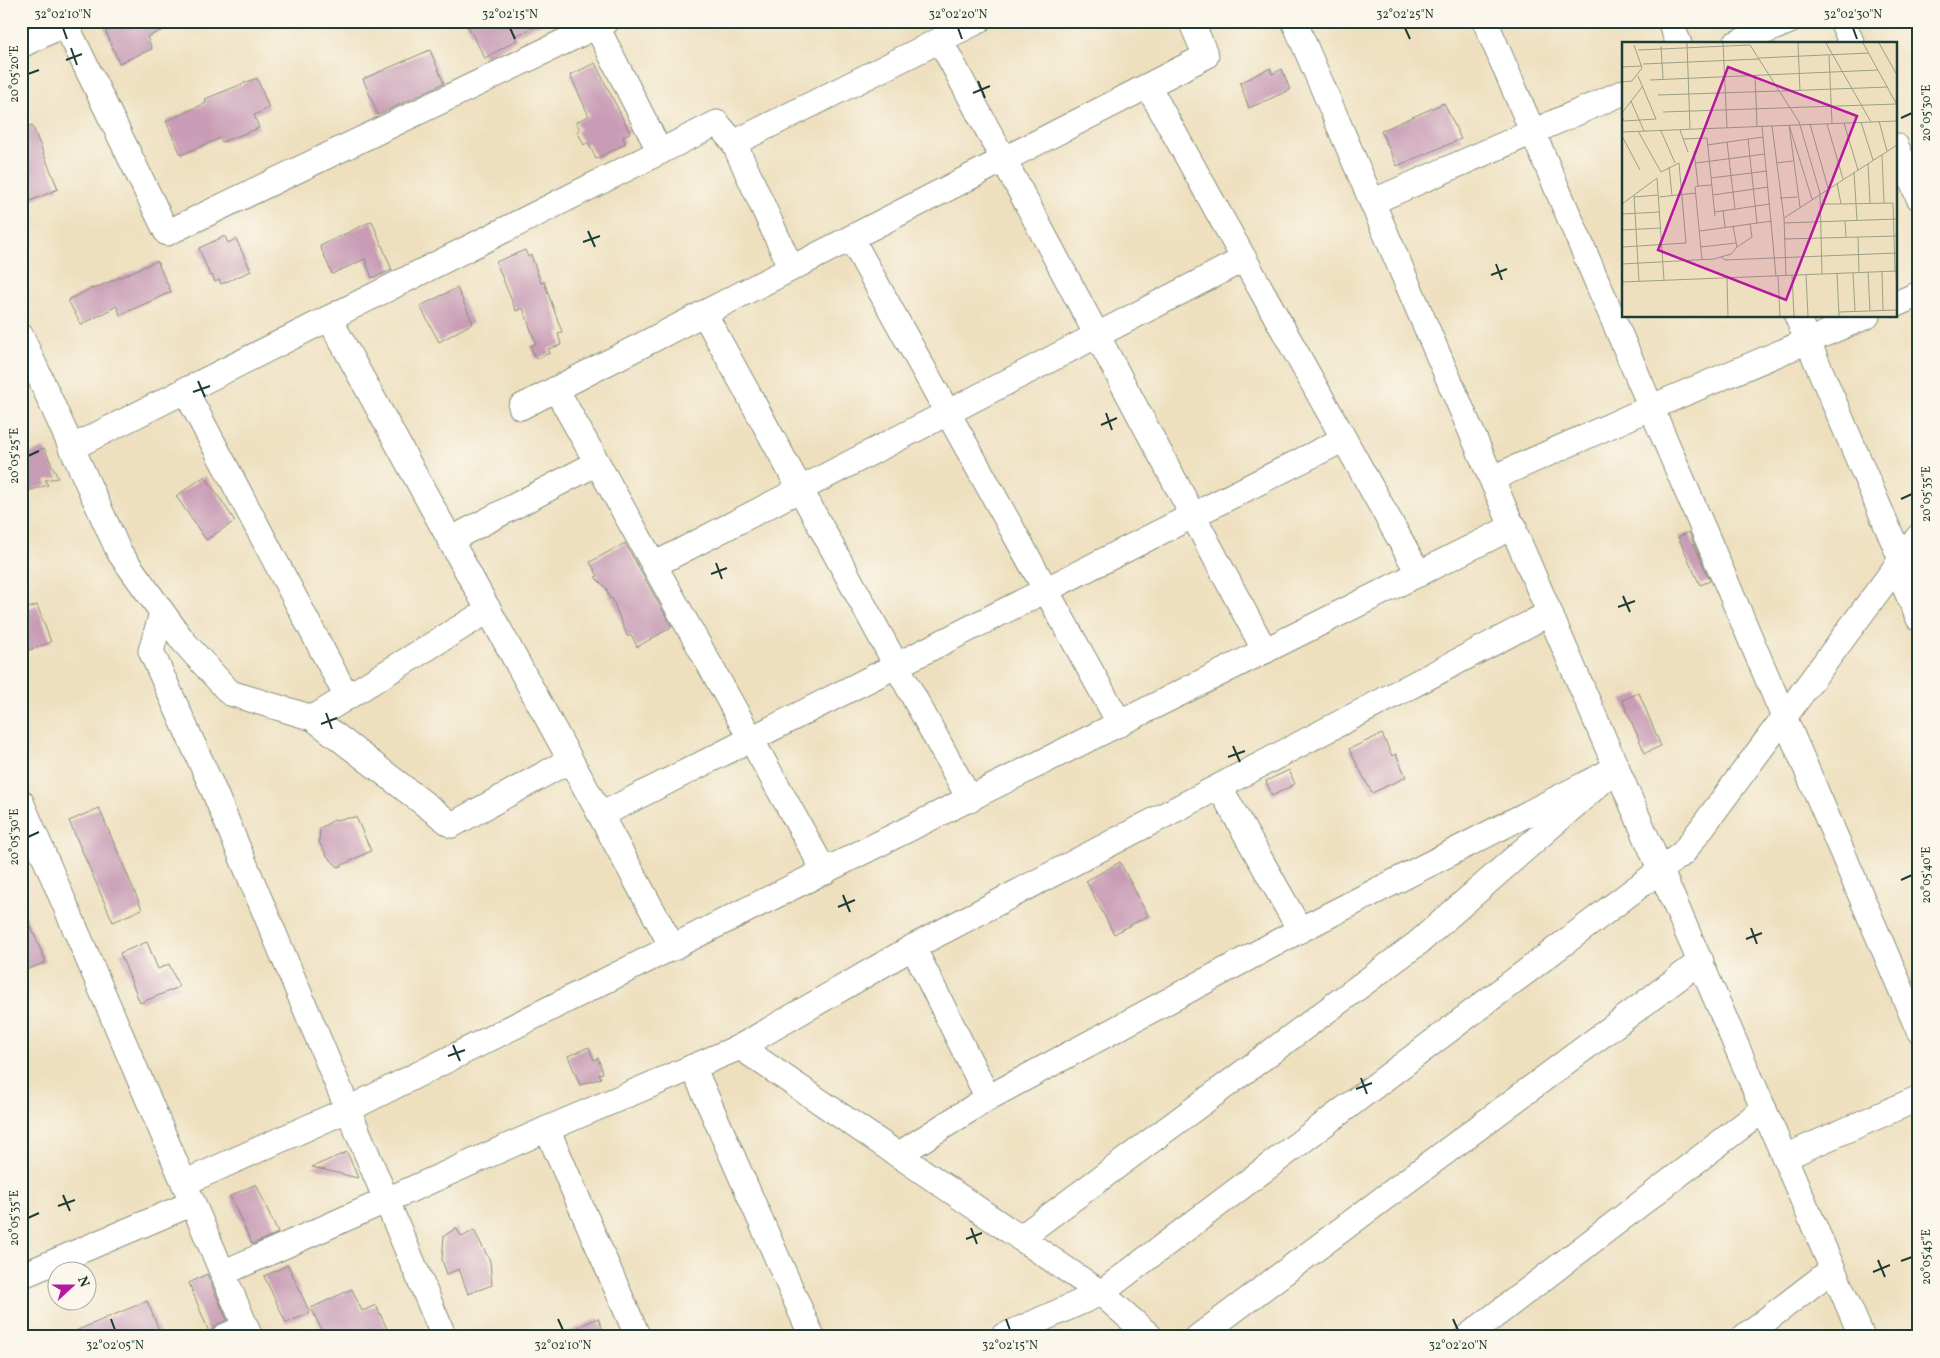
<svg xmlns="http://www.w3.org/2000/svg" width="1940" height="1358" font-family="Vollkorn,serif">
<rect width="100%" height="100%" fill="#fbf7ec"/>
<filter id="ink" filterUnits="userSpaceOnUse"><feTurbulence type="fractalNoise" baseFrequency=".02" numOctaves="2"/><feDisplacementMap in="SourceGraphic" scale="10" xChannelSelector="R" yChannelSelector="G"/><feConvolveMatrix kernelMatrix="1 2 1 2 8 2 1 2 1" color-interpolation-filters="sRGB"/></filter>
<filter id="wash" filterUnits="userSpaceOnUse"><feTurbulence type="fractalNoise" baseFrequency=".0096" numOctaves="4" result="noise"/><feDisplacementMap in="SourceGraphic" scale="20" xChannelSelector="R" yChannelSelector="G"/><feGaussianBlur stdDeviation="1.12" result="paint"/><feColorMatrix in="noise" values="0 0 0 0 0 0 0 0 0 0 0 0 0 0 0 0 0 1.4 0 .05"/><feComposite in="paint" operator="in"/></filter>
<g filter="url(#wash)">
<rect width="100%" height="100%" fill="#eee0bf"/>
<g id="blocks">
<!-- building -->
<g fill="#c89cb5">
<path d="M118 21H183L147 37 152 49 119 63 104 27Z"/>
<path d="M465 21H548L515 36 517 40 485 58Z"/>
<path d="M430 50 444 83 378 115 363 79Z"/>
<path d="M595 63 630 133 623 136 625 144 596 159 588 142 584 145 577 131 580 130 576 122 589 116 570 75Z"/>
<path d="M1270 68 1272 74 1282 69 1290 90 1249 108 1240 83Z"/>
<path d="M257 78 269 108 254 115 259 128 222 142 220 138 181 155 166 121 206 103 205 99Z"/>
<path d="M1444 103 1461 139 1397 166 1381 131Z"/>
<path d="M32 125 58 189 21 205V130Z"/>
<path d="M372 221 392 270 372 278 365 259 332 274 320 246Z"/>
<path d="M225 236 228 243 236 239 251 271 221 284 219 280 215 282 212 275 210 276 199 248Z"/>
<path d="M525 250 528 257 531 255 541 283 544 282 562 332 558 333 561 345 548 349 550 353 536 359 530 346 536 344 523 308 516 311 496 262Z"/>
<path d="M157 261 171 292 120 315 117 306 81 325 68 300 92 288 93 289Z"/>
<path d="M457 288 473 323 439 342 420 306Z"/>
<path d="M44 448 58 478 45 480 48 485 21 493V457Z"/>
<path d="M205 476 235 521 206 540 176 496Z"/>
<path d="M1689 532 1710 581 1700 585 1678 537Z"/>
<path d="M625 543 672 627 637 647 632 636H627L612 598 610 599 606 588 595 577 598 576 590 562Z"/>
<path d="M37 605 51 642 21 653V611Z"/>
<path d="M1639 693 1661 746 1645 753 1622 700Z"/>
<path d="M1382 734 1392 756 1396 754 1406 777 1372 793 1349 749Z"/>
<path d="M1289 770 1295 784 1272 796 1266 781Z"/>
<path d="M99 808 142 909 113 922 69 821Z"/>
<path d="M356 817 371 851 338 867 327 856 319 842 320 828 334 820Z"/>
<path d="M1120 862 1148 916 1114 934 1086 881Z"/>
<path d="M21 904 46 962 21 972Z"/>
<path d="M147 942 158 969 169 964 179 987 140 1003 120 953Z"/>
<path d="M589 1047 594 1060 598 1058 603 1073 599 1074 601 1078 580 1085 568 1056Z"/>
<path d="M347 1152 358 1178 312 1167Z"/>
<path d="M256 1184 278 1233 252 1244 230 1196Z"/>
<path d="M456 1228 462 1237 474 1230 490 1261 492 1285 468 1294 459 1269 447 1274 442 1260 444 1236Z"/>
<path d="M288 1265 310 1313 286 1323 264 1276Z"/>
<path d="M207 1274 227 1320 218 1324 209 1332 189 1283Z"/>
<path d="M352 1289 362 1311 376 1305 391 1337H325L311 1308Z"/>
<path d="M147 1301 162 1337H61Z"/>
<path d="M598 1318 606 1337H557Z"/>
</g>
</g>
</g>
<g filter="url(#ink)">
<use href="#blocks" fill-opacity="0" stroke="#868e7a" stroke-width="1"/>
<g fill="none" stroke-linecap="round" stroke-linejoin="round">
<defs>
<g id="minor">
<path d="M64 21 167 233 607 21"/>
<path d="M594 21 660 152"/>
<path d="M1294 21 1862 1337"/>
<path d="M1485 21 1919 1031"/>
<path d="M1670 21 1679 44"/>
<path d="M1842 21 1852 44"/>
<path d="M940 40 1265 651"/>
<path d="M1735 44 1790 21"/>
<path d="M21 45 71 21"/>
<path d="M1148 86 1419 574"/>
<path d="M1896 146 1919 198"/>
<path d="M1372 202 1624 92"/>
<path d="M851 238 1120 724"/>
<path d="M791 268 734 143 978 21"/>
<path d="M1896 304 1919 294"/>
<path d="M704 313 970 800"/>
<path d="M1797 316 1901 559"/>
<path d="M329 318 673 948"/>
<path d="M21 336 119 552 183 641 230 693 313 718"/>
<path d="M556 389 825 872"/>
<path d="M185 390 347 697"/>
<path d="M521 407 1206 56 1191 21"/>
<path d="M71 448 717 123 734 143"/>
<path d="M1493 478 1652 407 1867 316"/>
<path d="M450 540 597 463"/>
<path d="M654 565 1244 259"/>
<path d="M1896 567 1919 619"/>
<path d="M489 610 313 718 452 825 570 760"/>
<path d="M162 613 151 651 213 789 444 1337"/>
<path d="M1220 788 1300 930"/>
<path d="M21 802 250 1337"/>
<path d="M601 815 1344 439"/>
<path d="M913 947 988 1098"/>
<path d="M740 1047 1101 1293 1151 1337"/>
<path d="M693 1067 812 1337"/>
<path d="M547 1129 638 1337"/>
<path d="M898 1155 988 1098 1300 930 1617 768 1418 943 1020 1238"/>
<path d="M1785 1157 1919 1098"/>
<path d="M184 1183 349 1109 1514 526"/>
<path d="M223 1273 547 1129 740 1047 913 947 1550 613"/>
<path d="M21 1276 193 1203"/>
<path d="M224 1337 246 1327"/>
<path d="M1002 1337 1101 1293 1683 853 1919 536"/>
<path d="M1198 1337 1701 961"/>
<path d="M1467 1337 1764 1109"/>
<path d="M1744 1337 1833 1269"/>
</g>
</defs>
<!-- minor casing -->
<use href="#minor" stroke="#868e7a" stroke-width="27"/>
<!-- minor -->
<use href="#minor" stroke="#fff" stroke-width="25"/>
</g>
</g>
<!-- ticks -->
<path fill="none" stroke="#1f3d34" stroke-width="2" d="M63 28 67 39M510 28 515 39M958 28 962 39M1405 28 1410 39M1853 28 1857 39M71 48 77 65M66 60 82 54M28 74 39 70M978 81 985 98M973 93 990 86M1901 118 1912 113M588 231 595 247M583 242 600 236M1496 264 1502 280M1491 275 1507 269M198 381 205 397M193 392 210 386M1106 413 1112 430M1101 425 1117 418M28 456 39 451M1901 499 1912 494M716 563 722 579M711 574 727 568M1623 596 1630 612M1618 607 1635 601M326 713 332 729M321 724 337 718M1233 746 1240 762M1228 757 1245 751M28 837 39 832M1901 880 1912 875M843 895 850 912M838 907 855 900M1751 928 1757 944M1746 939 1762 933M453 1045 460 1061M448 1056 465 1050M1361 1078 1367 1094M1356 1089 1372 1083M63 1195 70 1211M58 1206 75 1200M28 1218 39 1213M971 1228 977 1244M966 1239 982 1233M1878 1260 1885 1277M1901 1261 1912 1257M1873 1272 1890 1265M111 1319 115 1330M558 1319 563 1330M1006 1319 1010 1330M1453 1319 1458 1330"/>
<!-- overview -->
<g transform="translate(1622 42)">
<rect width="275" height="275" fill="#eee0bf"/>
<path fill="none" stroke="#9b9f87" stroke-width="1" d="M65 1 68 87M101 1 105 86M176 1 178 49M204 1 249 80M241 1 274 61M257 1 275 33M39 4 41 37M16 8 128 3 177 80 198 151 200 232M207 13 210 81M137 16 247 11M21 22 137 17M0 25 19 24M133 33 135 84M28 38 256 28M0 40 10 39 20 26 12 3M159 49 266 45M36 53 157 49M9 59 22 89M41 70 275 62M0 71 20 45M0 75 2 79 34 77 16 34M257 79 265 109M239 80 251 118M222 81 236 128M188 82 206 146M205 82 221 137M140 84 154 234M150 84 162 176 164 233M58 88 66 110M39 89 53 121M0 90 275 79M0 94 18 128M61 97 85 96 93 174M126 97 135 181M105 100 113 167M85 103 141 95M72 109 76 144 90 143M260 113 262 161M74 121 143 112M154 121 171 119M246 122 248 161M47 125 50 153M232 130 235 178M35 136 42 238M89 136 145 129M215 141 219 162 271 161 273 229M76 144 73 145 80 218M12 153 17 239M91 153 146 145M12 155 36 153M37 155 74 151M158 156 175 155M0 162 35 136M198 162H219M178 165 167 83 190 157M101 168 103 185M93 170 148 162M0 172 38 170M162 176 275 103M223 179 224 195M162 181 275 177M111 184 115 205 130 195 128 182M0 188 39 186M78 189 150 179M236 195 237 231M162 197 275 194M0 205 64 201 57 121 39 130 16 89M79 205 114 201M99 215 103 218 275 211M0 222 92 217 109 212 115 205M274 229 275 255M246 230 248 269M260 230 261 268M215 231 217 274M231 231 233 269M170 233 172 274M184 233 186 274M156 234 158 274M105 236 106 274M0 240 275 229M217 270 275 268"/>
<path fill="#b5179e" fill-opacity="0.15" stroke="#b5179e" stroke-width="2.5" d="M106 25 235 74 164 258 36 208Z"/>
<rect width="275" height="275" fill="none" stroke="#1f3d34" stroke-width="2.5"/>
</g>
<!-- margin -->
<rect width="1940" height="1358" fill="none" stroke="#fbf7ec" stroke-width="55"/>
<!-- north arrow -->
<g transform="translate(72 1286) rotate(69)"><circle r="24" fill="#fbf7ec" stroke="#a3ada2"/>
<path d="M0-4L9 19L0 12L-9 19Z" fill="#b5179e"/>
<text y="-8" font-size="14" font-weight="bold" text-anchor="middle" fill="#1f3d34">N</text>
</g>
<rect x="28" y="28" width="1884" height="1302" fill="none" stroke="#1f3d34" stroke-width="2"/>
<g font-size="12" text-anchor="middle" fill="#1f3d34">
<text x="63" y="18">32°02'10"N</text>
<text x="510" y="18">32°02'15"N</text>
<text x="958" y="18">32°02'20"N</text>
<text x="1405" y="18">32°02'25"N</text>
<text x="1853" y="18">32°02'30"N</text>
<text transform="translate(14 74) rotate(-90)" y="4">20°05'20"E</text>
<text transform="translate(1926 113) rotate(-90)" y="4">20°05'30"E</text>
<text transform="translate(14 456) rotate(-90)" y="4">20°05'25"E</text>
<text transform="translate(1926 494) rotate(-90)" y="4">20°05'35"E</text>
<text transform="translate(14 837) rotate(-90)" y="4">20°05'30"E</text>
<text transform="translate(1926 875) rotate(-90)" y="4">20°05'40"E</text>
<text transform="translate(14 1218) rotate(-90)" y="4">20°05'35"E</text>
<text transform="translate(1926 1257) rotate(-90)" y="4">20°05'45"E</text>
<text x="115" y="1349">32°02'05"N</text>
<text x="563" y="1349">32°02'10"N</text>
<text x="1010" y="1349">32°02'15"N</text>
<text x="1458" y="1349">32°02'20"N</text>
</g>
</svg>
